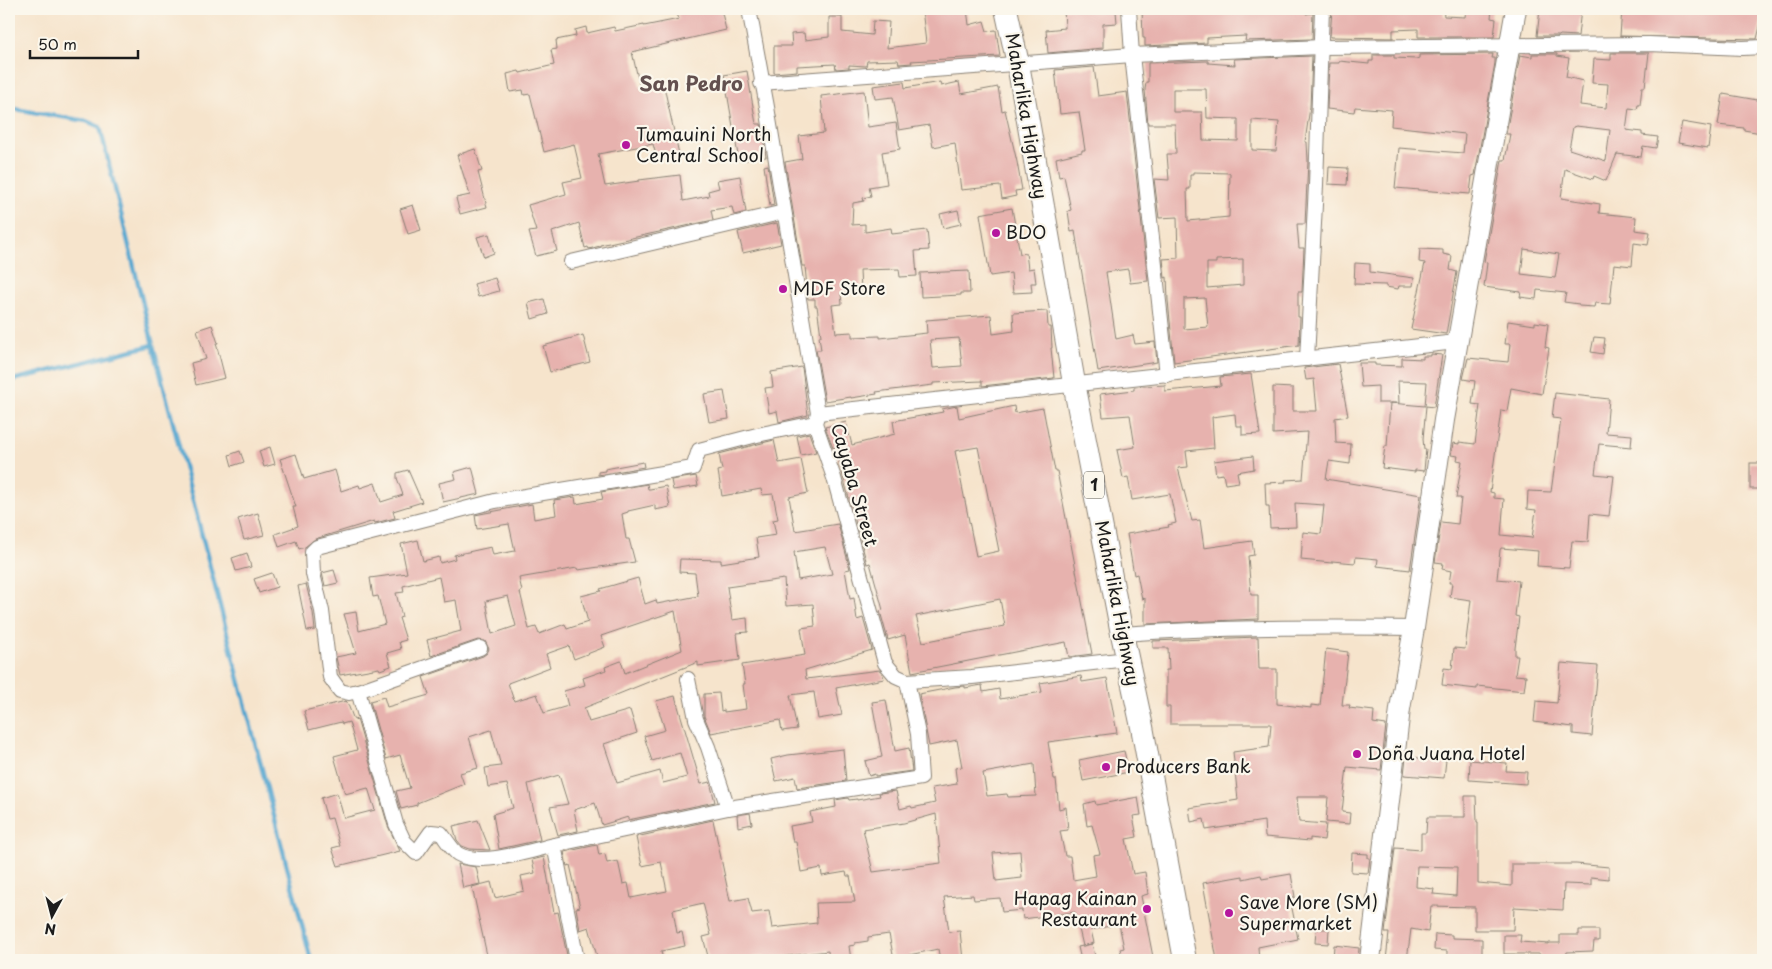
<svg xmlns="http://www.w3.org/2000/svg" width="1772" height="969" font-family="'Playpen Sans',sans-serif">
<rect width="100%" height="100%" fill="#fbf7ec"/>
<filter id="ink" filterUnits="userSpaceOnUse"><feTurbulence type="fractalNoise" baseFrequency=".02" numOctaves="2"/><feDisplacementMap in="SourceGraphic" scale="10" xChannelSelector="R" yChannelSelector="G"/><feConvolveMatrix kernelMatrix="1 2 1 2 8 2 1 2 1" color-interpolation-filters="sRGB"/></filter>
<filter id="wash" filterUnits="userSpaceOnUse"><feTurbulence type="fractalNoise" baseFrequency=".0096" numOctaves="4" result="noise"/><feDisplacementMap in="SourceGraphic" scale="20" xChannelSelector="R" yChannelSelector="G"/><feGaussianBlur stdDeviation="1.12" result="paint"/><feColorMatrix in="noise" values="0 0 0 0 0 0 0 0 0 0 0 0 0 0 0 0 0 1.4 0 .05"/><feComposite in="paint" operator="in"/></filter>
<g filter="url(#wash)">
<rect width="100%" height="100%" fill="#f6e4cc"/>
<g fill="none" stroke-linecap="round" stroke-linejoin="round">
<!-- stream -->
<g stroke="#54a6cf" stroke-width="4.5">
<path d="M9 108 86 121 100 127 153 345 311 960"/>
<path d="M9 381 153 345"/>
</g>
</g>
<g id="blocks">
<!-- building -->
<g fill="#e7b2ae" fill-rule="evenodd">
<path d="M699 9H721L726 30 632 52 640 87 663 82 679 154 657 159 653 144 598 154 605 186 639 181V180L680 175 683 201 709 196 708 191 719 188 717 180 740 176 746 212 734 215 732 207 711 210 713 220 600 245V246L589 249 588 247 585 248 579 223 552 232 557 251 536 256 529 232 536 231 528 205 566 194 563 182 582 178 574 144 544 152 530 94 524 95 523 90 510 92 507 74 519 71 520 73 554 65 551 50 557 49 556 40 576 36 575 30 586 27 587 33 614 27 615 31 644 25V26L679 19 677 14Z"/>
<path d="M922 9H967L969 25 984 21 987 31 996 30 1000 56 911 61 912 63 899 64 898 60 867 61 866 66 849 65V68L836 69 835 64 797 66V71L774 73V46H792L791 34 804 33 805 40 829 37V17H842V32L872 35 873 21 889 22 887 48 926 43Z"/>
<path d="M1064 9H1097V12L1116 11 1117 23 1103 24V48L1048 53 1046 30 1065 28Z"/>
<path d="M1142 9H1307L1306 14 1313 13 1312 39 1245 41 1246 36 1207 38V43L1145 46V38H1143Z"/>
<path d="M1332 9H1443L1444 16 1465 17 1466 9H1492L1491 18 1496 19 1494 37H1418V29L1393 30V38L1330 37Z"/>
<path d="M1540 9H1581L1578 36 1560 35 1559 36H1537Z"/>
<path d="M1622 9H1763L1762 14H1763L1757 39 1620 36Z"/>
<path d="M1611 53H1649L1645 87H1642L1640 105H1638L1637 109 1629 108 1626 130 1642 132V135L1658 137 1656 148 1643 146 1641 157 1617 154 1606 181 1594 176 1593 179 1565 169 1561 198 1600 204 1599 213 1636 217 1635 230 1650 232 1648 245 1634 243 1632 266 1614 264 1610 304 1595 303 1594 307 1579 306V304L1564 302 1566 293 1537 290 1536 299 1520 297 1521 292 1484 287 1487 263 1484 262 1502 160H1505L1510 134H1506L1520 55 1532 57V54H1557V56L1569 58 1566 77 1583 81 1580 105 1606 108 1608 84 1592 83 1594 59 1611 60ZM1576 126 1610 130 1606 161 1569 149 1573 127ZM1524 249 1559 254 1555 278 1521 274Z"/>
<path d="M1493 54 1492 58H1495V63L1475 175 1472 176 1470 194 1395 188 1399 148 1463 153 1465 134 1391 126 1392 110 1355 107 1354 112 1327 109 1329 63H1339V61L1369 64V61H1373V55H1394V58L1416 59 1419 58V55Z"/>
<path d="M1312 56 1310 107 1305 142H1307L1308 161 1305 224H1297L1299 248H1304L1302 292H1298V317H1300L1299 345 1174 362 1168 300 1167 277 1165 278 1163 259 1178 258 1177 217 1159 218 1154 179 1169 180 1167 154H1176L1175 124H1148L1145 90 1146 82H1148V63L1208 61V63L1235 65 1234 59ZM1173 89H1206L1207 118 1238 119V141L1203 140 1202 112H1173ZM1252 120 1279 122 1276 151 1252 150ZM1193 172 1230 173 1229 217 1188 221 1187 189H1190V175H1193ZM1243 259V285L1207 288V263H1216V260ZM1205 298 1208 327 1184 329V299Z"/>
<path d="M1094 67 1098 96 1127 92 1148 281 1130 283 1128 269 1106 272 1116 339 1133 335 1135 344 1155 342 1157 362 1098 371 1075 231 1071 232 1068 211 1071 210 1064 176 1059 177 1056 158 1082 152V150H1085L1079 112 1060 114 1055 70Z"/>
<path d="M747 71 756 124H761L766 157 739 161 724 75Z"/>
<path d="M904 82 905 88 940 82 941 86 959 82 961 94 998 87 1002 111 1005 110 1017 162 1022 190 1015 191 1016 196 1002 199 1000 186 961 190 955 143 933 147 929 125 899 130 893 97 875 99 873 86Z"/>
<path d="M864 91 868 127 896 123 900 149 882 152 887 184 869 187 871 196 863 198 864 201 853 203 852 225 865 224V232L891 228 892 234 927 230 929 250 915 251 917 276 900 277 899 269 860 270 861 292 841 293 842 304 832 305 836 333 852 332V337L880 336V338L927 333 926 320 991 315 993 334 1014 331 1013 313 1047 311 1048 327H1051L1052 348H1051L1054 378 982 386V381L933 383V385L876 392 877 394 851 398V397L825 401 816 350H821L819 336H821L817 306H815V299H808L805 266H802L785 162 802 159 799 136 824 133 821 96ZM959 338 962 366 933 368 930 340Z"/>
<path d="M1723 94 1763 101V119L1761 133 1744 130V128L1718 125Z"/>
<path d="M1682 122 1711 127 1708 148 1678 143Z"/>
<path d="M475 149 482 171 478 172 487 207 460 214 456 198 470 195 457 155Z"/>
<path d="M768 165 774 205 770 206 764 166Z"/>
<path d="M1329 167 1348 168 1347 185 1328 184Z"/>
<path d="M413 205 421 230 408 234 400 209Z"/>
<path d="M1012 208 1020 254 1026 253 1028 269 1034 268 1036 283H1031L1032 292 1013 293 1011 273 990 276 980 214Z"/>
<path d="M958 210 961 224 943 228 940 214Z"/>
<path d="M777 223 781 244 743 253 738 232Z"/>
<path d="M489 234 494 253 484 257 477 237Z"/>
<path d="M1420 249 1443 250V254L1452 256 1450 270 1457 272 1446 334 1411 329 1425 263 1419 262Z"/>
<path d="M1355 263 1370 264V272L1414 278 1413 286H1399L1398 289 1386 287V285L1354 284Z"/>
<path d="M969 271 970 293H961V295L921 297 920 273Z"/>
<path d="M495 278 499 291 478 297 474 284Z"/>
<path d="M544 299 548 314 532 319 528 303Z"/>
<path d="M1508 321 1535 325V322L1548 324 1545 347 1549 348 1542 394 1511 388 1507 411 1501 410 1490 492 1494 493V498L1504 499 1501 535 1532 538 1536 510 1527 509 1528 491 1551 492 1561 419 1552 418 1555 393 1609 399 1606 433 1632 435 1631 447 1599 444 1595 474 1614 476 1609 516 1590 514 1588 542 1572 541 1569 568 1537 566 1538 551 1501 548 1500 550 1497 579 1519 581 1515 616 1519 617 1515 648V656H1518L1515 675 1526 676 1524 691 1477 686V689L1442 685 1444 668 1452 669 1454 648 1465 649 1471 600 1450 597 1452 583H1449L1451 571 1442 569 1443 563 1435 562 1441 522 1458 524 1461 498H1456L1462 461 1457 460 1458 456 1451 455 1453 443 1459 444V442L1475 444 1480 405 1472 404 1475 381 1463 379 1468 358 1508 362 1510 344H1505Z"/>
<path d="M212 325 218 343H216L225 378 196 385 191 363 206 359 197 330Z"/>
<path d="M583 335 590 362 550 372 543 346Z"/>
<path d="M1594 337 1605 338 1603 354 1591 352Z"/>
<path d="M1431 354 1442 355 1434 407 1426 406 1423 439 1424 449H1426L1424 471 1415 470V472L1382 468 1385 446H1387L1390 403 1425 406 1427 382 1398 381 1399 403H1378V386L1361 387 1359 363H1375V365L1402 366V358L1423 359V356H1431Z"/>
<path d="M1338 364 1348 416 1335 418 1336 443 1351 444 1350 464 1329 461 1326 479 1421 495 1410 570 1377 566 1378 559 1356 557 1355 563 1332 561V563L1301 560 1303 532 1321 534 1324 505 1295 503 1296 527 1270 528 1269 506H1266L1265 483 1286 482 1285 480 1303 479 1307 432 1273 434V387L1293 388V411H1317L1314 379 1306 380 1304 368Z"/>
<path d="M802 367 808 415 779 422 777 411 769 413 765 388 773 387 771 372Z"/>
<path d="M1251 374 1260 434 1242 435V426H1236L1235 414 1212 417 1214 448 1186 451 1188 467 1178 468 1192 521 1200 520 1204 548 1252 541 1254 555 1248 556 1251 595H1258V619L1145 624V598L1142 599 1137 574 1134 575 1127 534 1169 527 1168 525 1176 523 1170 494 1132 500 1128 477 1123 478 1117 450 1135 447 1130 415 1103 417 1100 394 1134 390V387L1144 386 1165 385V391L1221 386 1220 377Z"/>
<path d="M724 391 729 419 709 422 704 394Z"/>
<path d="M957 406 959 418 1014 406 1015 413 1043 408 1055 471H1057L1092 654 1069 657 1066 642 912 672 905 635 888 640 880 611 883 610 870 563 867 564 835 447 833 448 825 427 846 422 852 445 895 434 893 421 943 412 942 409ZM978 447 999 551 976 556 955 451ZM1000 599 1005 626 923 642 916 616Z"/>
<path d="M809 433 816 452 801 455 797 436Z"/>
<path d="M774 440 779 463 801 459 808 493 789 497 795 531 838 524 850 569 845 570 850 599 854 598 857 620 863 618 872 650 805 670 806 679 880 670 883 675 884 679 836 688 842 715 818 719 814 692 790 695 797 729 782 731 780 720 711 733 704 716V694L719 693 721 711 724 710V712L746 709 743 684H745L742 665 805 655 801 628 815 626 813 604 786 606 784 579 727 587 732 620 747 618 748 632 737 633 740 660 698 666V662L584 708 589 722 630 710 637 733 604 744 617 783 660 771 663 783 687 777 680 753 652 761 644 736 665 730 656 701 675 696 701 784 710 782 715 802 628 820V817L602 825 595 803 574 810 578 831 558 835 550 807 568 804 559 775 528 784 540 840 499 849 493 814 513 808 507 784 488 787 485 768 501 766 491 730 469 737 478 768 460 773 464 784 417 803V805L401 809 396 791 410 788 400 755 386 759 370 701 384 697 387 707 429 695 423 677 483 656 487 653 489 649 485 641 478 640 431 656 427 640 461 631 456 600 444 602 439 577 403 586 404 592 396 593 402 617 399 618 406 640 399 642 401 649 387 653 391 666 380 670 379 668 340 675 336 657 356 653 344 614 356 612 359 631 385 624 378 596 373 597 370 578 407 573 401 544 418 540 423 561 439 557 440 563 455 559 454 555 491 547 493 555 515 551 509 524 477 529 475 515 532 504 534 519 556 515 554 500 575 497 576 504 603 499 601 492 647 484 648 489H650L666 486 670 507 655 510V505L628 511V512L622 514 626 539H629L635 562 578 570 577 568 519 578 522 591 520 592 529 629 536 627 539 634 565 624 567 629 588 622 581 596 601 591 600 589 638 578 645 604 656 600 657 604 698 596 695 573 679 572 680 559 721 560V563L759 557 756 538 776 535 773 520 778 519 773 494 762 495 761 489 722 496 718 471 722 470 719 454ZM825 547 832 574 798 580 794 552ZM508 596 516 626 492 634 486 601ZM675 611 682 650 625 673 621 661 605 667 606 670 583 678 585 685 564 691 568 706 544 713 537 694 514 701 508 683 550 667 546 654 569 646 574 659 605 647 601 636Z"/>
<path d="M270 447 275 464 264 467 259 451Z"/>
<path d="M240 451 244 462 232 466 229 455Z"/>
<path d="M296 454 304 479 335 470 341 491 359 485 360 488 375 483 381 502 403 495 397 478V473L408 470 422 502 393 511 395 518 375 523 374 521 315 539 305 547 299 549 296 541 279 547 275 534 298 526 293 507H296L280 459Z"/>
<path d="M1253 456 1254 469 1237 472 1239 482 1225 484 1223 474 1216 475 1214 461Z"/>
<path d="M643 462 644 467 598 475V472L605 471V469Z"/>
<rect x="1750" y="463" width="13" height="26"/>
<path d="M472 467 479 494 443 502 439 483 456 479 454 472Z"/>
<path d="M696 476 698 486 673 490 671 480Z"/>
<path d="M258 513 264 535 244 540 238 519Z"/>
<path d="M247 553 251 567 236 571 232 558Z"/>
<path d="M334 570 338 583 325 586 322 573Z"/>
<path d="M272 573 277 587 259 593 254 579Z"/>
<path d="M306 584 313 613 315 630 307 631 298 586Z"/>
<path d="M1258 637 1259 669H1277V704L1311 708V705L1320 706 1326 649 1348 652 1342 705H1350L1349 708 1374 711 1373 723 1386 725 1381 770 1347 767 1342 812 1350 813 1349 824 1326 822 1328 797H1297L1299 822 1326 824 1324 840 1310 838V841L1265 837 1264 821 1206 830 1204 819 1191 822 1189 808 1238 800 1233 752 1269 747 1271 724H1170V707H1166V670H1169L1168 648H1153V641Z"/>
<path d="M1561 663 1598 666 1592 736 1573 734V727L1534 722 1536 701 1557 703Z"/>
<path d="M1081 676 1082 682 1107 678 1117 733 1048 742 1054 779H1056L1059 809 1066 807 1068 830 1060 831 1065 856H1070L1073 880 1096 876 1093 855 1100 854 1092 825 1087 826 1084 804 1095 801 1096 805 1138 797 1141 815 1133 816 1137 837 1126 839 1133 874 1145 872 1148 894 1141 896 1153 957 1140 960H1123L1120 949 1124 948 1119 924 1091 930 1094 943 1083 946 1075 912 1023 919 1022 910 1002 912 1000 898 974 900 973 895 944 897 949 932 960 931 963 960H940L938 949 909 955 910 960H894L889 934 868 937V941L855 943V945L849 946 851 960H829L828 951 764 959V955L742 960H709L703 937 711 935 703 903 673 910 677 933 682 932 685 946 661 951 663 960H598L589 927 580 930 576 908 580 907 570 865 567 866 564 852 597 845 599 855 605 854 607 863 618 861 623 884 628 883 631 898 667 891 661 862 642 866 636 837 713 820 730 901 748 898 752 913 769 911 772 928 817 923 816 903 855 902 850 876H847L846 872 822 876 821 868 801 872 796 842H793L790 826 812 822 810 812 836 807 835 800 848 798 849 800 857 799V800L880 796 879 793 896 791 900 809 911 806 912 808 935 803 932 788 957 784 955 768 962 767 957 740 929 746 919 694 955 687 965 686V688L982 685 983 692 999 689 1000 699 1042 692 1040 683ZM1034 764 1036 796 1008 797 1007 794 987 796 983 773ZM936 814 941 863 873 872 863 829 904 823ZM1020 851 1022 878 996 881 993 853Z"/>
<path d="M886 700 895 751 909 748 912 771 875 776V774L869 776 865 761 882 757 872 702Z"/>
<path d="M346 701 347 702 354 720 357 719 388 826 400 851 338 866 332 848 340 846 332 818 327 819 321 798 337 793 344 818 375 810 368 788 345 794 334 756 357 750 349 722 342 724 341 722 309 730 304 711Z"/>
<path d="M843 749 846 781 797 788 795 777 776 781 771 759 788 755Z"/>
<path d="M1124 751 1129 772 1083 781 1079 760Z"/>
<path d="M1406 757 1446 760 1444 778 1404 775Z"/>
<path d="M1470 760 1507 763 1506 771 1527 772 1526 784 1469 780Z"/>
<path d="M1465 796H1476L1477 822H1478V883L1512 886V864H1576L1609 867V879L1591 877V885L1564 884 1563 910 1514 907 1513 930H1475V907L1431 906 1428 932 1411 929 1407 960H1386L1389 933H1385L1395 848 1421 850V833H1426L1427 817H1465ZM1417 866 1457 867 1456 896 1433 894 1434 889 1416 887Z"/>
<path d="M750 813 752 824 738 827 737 815Z"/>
<path d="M478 820 490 850 470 849 462 846 457 840 453 826Z"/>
<path d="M1352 853 1368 854V858H1370L1368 873 1351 872Z"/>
<path d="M544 857 554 913 558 912 568 960H488L472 887 491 882 495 898 524 891 521 876 535 873 532 860Z"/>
<path d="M458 864 476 867 480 884 463 888Z"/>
<path d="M1291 874 1295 897 1290 898 1298 939 1258 947 1259 960H1217L1203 883 1243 876V879L1261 875 1262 879Z"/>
<path d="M1316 929H1329L1328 944 1315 943Z"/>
<path d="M1579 930H1599V941H1594L1593 951 1567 952 1565 960H1540V954H1504V935H1521L1520 942 1549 944V943H1560V935H1579Z"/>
<path d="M1435 934 1452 935V938L1482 939V960H1447V951L1434 950Z"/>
<path d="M1092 944 1096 960H1081L1078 947Z"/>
<path d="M1334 945 1359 948 1358 960H1333Z"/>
</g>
</g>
</g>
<g filter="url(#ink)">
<use href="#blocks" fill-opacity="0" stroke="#898074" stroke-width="1"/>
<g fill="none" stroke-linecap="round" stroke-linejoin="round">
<defs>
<g id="street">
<path d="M749 9 767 107 818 413 815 423 834 478 885 663 896 676 907 681 972 677 1127 659"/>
<path d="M1129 9 1132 55 1167 375"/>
<path d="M761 83 1132 55 1321 47 1649 44 1743 48 1763 47"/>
<path d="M571 262 784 212"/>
<path d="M1307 359 1316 185 1322 9"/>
<path d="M818 413 1456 342"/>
<path d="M1122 634C1220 627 1316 627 1414 628"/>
<path d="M480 648 358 691 349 693 340 691 330 677 322 611 313 574 312 552 317 547 495 501 693 468 699 450 757 435 815 423"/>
<path d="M688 679 696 719 708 747 728 808"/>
<path d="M358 691 396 824 404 841 416 853 431 832 441 833C445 838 453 851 458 854 480 867 530 851 554 845"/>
<path d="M577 960 554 845 728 808 921 778 918 734 907 681"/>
</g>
<path id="secondary" d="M1370 960 1400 709 1414 628 1444 420 1516 9"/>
<path id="primary" d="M1006 9 1018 64 1074 383 1122 634 1142 727 1185 960"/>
</defs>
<!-- street casing -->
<use href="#street" stroke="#898074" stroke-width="16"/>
<!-- secondary casing -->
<use href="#secondary" stroke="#898074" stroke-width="22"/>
<!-- primary casing -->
<use href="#primary" stroke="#898074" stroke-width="24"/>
<!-- street -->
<use href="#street" stroke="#fff" stroke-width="14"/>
<!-- secondary -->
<use href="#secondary" stroke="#fff" stroke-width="20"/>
<!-- primary -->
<use href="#primary" stroke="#fff" stroke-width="22"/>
</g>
</g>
<!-- markers -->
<g fill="#b5179e" stroke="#fbf7ec" stroke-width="2">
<circle cx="626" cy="145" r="5"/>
<circle cx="996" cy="233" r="5"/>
<circle cx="783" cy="289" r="5"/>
<circle cx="1357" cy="754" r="5"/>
<circle cx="1106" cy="767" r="5"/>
<circle cx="1147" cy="909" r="5"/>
<circle cx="1229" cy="913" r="5"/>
</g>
<g text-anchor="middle" stroke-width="4.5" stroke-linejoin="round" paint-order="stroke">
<!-- shield labels -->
<rect fill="#fbf7ec" stroke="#5f5e5a" stroke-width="1" x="1084" y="471.5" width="20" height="27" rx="4"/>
<g font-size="16" font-weight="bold" fill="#1c1c1c">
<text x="1094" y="491">1</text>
</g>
<!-- street labels -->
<g font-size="18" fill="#1c1c1c" stroke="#fbf7ec">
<text transform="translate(1026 116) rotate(80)" y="6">Maharlika Highway</text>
<text transform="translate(854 485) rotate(74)" y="6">Cayaba Street</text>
<text transform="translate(1117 603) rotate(79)" y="6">Maharlika Highway</text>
</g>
<!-- poi labels -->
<g font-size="18" fill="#1c1c1c" stroke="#fbf7ec" text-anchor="start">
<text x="636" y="141">Tumauini North<tspan x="636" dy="21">Central School</tspan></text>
<text x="1006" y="239">BDO</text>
<text x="793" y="295">MDF Store</text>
<text x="1367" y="760">Doña Juana Hotel</text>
<text x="1116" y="773">Producers Bank</text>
<text x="1137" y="905" text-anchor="end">Hapag Kainan<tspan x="1137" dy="21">Restaurant</tspan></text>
<text x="1239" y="909">Save More (SM)<tspan x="1239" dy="21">Supermarket</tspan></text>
</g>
<!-- quarter labels -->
<g font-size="20" font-weight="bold" fill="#63504f" stroke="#fbf7ec">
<text x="691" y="91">San Pedro</text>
</g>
</g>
<!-- margin -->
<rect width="1772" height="969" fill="none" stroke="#fbf7ec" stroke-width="30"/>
<!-- north arrow -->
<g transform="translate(52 916) rotate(187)" stroke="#fbf7ec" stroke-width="4" paint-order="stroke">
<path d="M0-4L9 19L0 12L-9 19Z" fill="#1c1c1c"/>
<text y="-8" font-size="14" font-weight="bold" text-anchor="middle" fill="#1c1c1c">N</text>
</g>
<!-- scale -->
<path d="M30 50v8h108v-8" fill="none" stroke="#1c1c1c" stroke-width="2.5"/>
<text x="38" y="50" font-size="15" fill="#1c1c1c" stroke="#fbf7ec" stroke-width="4" paint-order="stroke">50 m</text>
</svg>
